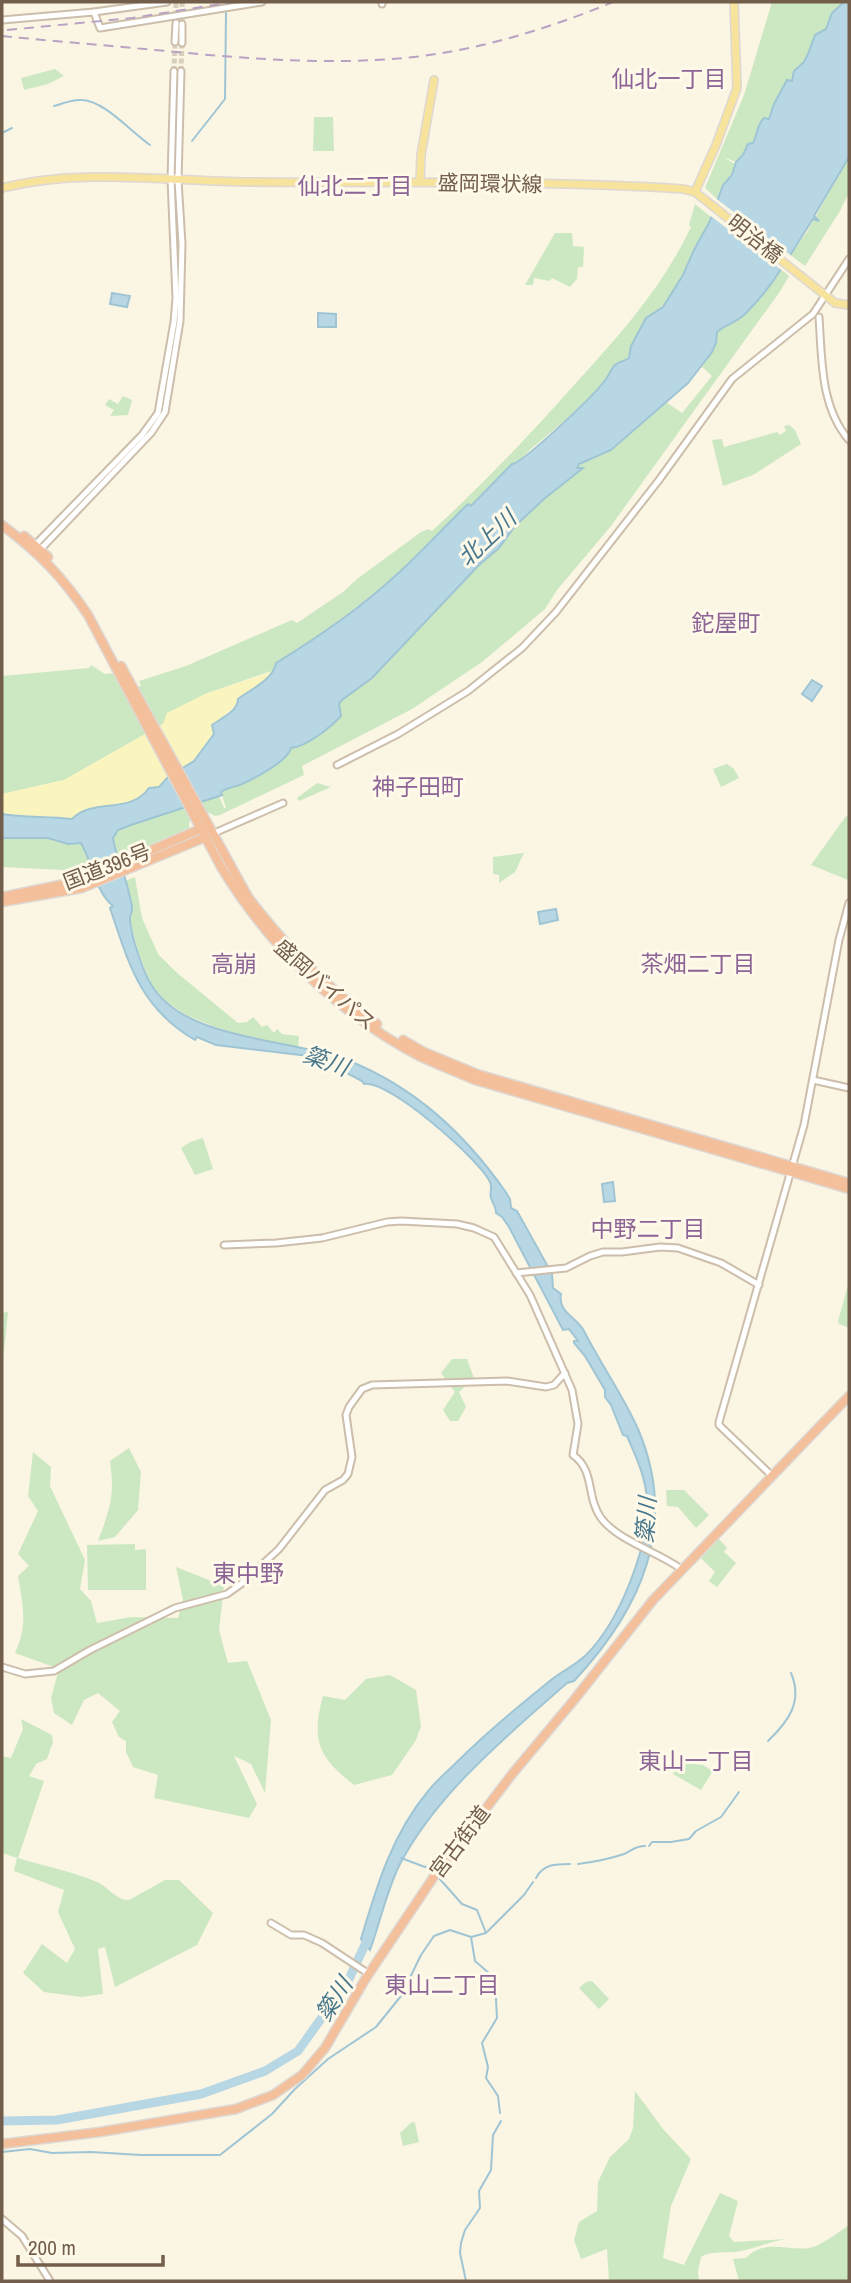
<svg xmlns="http://www.w3.org/2000/svg" width="851" height="2283" font-family="'Archivo Narrow','Noto Sans JP',sans-serif">
<rect width="100%" height="100%" fill="#fbf5e3"/>
<!-- green -->
<g fill="#cce8c2">
<path d="M772 2H844L832 13 826 29 818 33 804 63 792 81 783 89 774 104 770 117 753 143 748 144 743 155 736 162 723 157 735 164 734 172 723 185 717 199 705 188 744 95Z"/>
<path d="M55 69 64 76 48 84 24 90 21 78Z"/>
<path d="M314 117H333L334 151H313Z"/>
<path d="M849 157V192L840 211 805 266 790 255 807 232Z"/>
<path d="M695 204 711 217 710 221 671 296 658 311 646 318 631 346 629 358 617 363 604 382 584 404 531 449 471 506 468 504 395 576 367 599 313 640 276 663 274 670 205 694 163 724 64 780 2 794V676L89 668 91 665 105 674 113 673 122 690 141 686 139 681 186 666 292 620 297 623 343 592 357 579 421 532 429 529 432 531C482 485 529 436 574 385 619 336 662 288 691 227L689 225Z"/>
<path d="M555 233H572L573 246 584 247 583 267H578L577 279 570 287 552 278 550 281 534 278 533 285H525Z"/>
<path d="M781 269 789 276 781 290 611 526 557 590 545 609 482 662 412 709 302 766 304 775 220 815 215 816 207 812 201 801 219 796 224 808H226L221 792C228 787 235 787 242 784 254 778 288 760 290 748L301 746 333 725 339 704 342 700 372 678 479 565 499 548 515 526 544 499 582 469 577 467 579 464 615 446 666 402 682 413 712 376 702 367 716 343 717 333 745 314Z"/>
<path d="M123 396 132 400 128 415 110 416 114 410 105 405 109 399 118 404Z"/>
<path d="M789 425 795 430 801 444 753 475 723 486 712 440 722 439 724 447 777 432 780 435 786 431 784 426Z"/>
<path d="M727 764 734 769 739 778 721 787 713 769Z"/>
<path d="M317 783 331 787 299 801 297 798Z"/>
<path d="M183 806 190 819 189 828 117 859 112 841 118 830Z"/>
<path d="M846 816 849 818 848 880 811 865Z"/>
<path d="M2 838H48L68 844 81 843 93 869 78 874 63 870 2 867Z"/>
<path d="M524 853 515 872 499 883V875L493 874V857Z"/>
<path d="M135 877 142 918 158 954 176 972 238 1023 247 1022 253 1017 262 1027 267 1025 274 1033 277 1029 282 1034 299 1036 298 1048 244 1037 220 1029 186 1015 165 1001 152 986 139 954 130 922 132 908 125 881Z"/>
<path d="M203 1138 213 1169 195 1175 181 1148 190 1142Z"/>
<path d="M849 1282V1328L839 1324 838 1321Z"/>
<path d="M8 1312 2 1370V1313Z"/>
<path d="M452 1359H467L474 1378 459 1392 466 1407 458 1421H450L443 1410 455 1392 441 1373Z"/>
<path d="M129 1448 141 1472 138 1510 115 1537 98 1541C110 1508 115 1497 110 1461Z"/>
<path d="M33 1452 51 1467 50 1486 85 1560 80 1589 91 1601 97 1623 131 1617 178 1618 183 1600 176 1567 224 1586 219 1630 228 1663 247 1661 271 1720 265 1793 251 1764 234 1756 257 1804 249 1818 154 1798 158 1775 133 1767 126 1752V1741L119 1737 112 1722 120 1711 98 1693 84 1700 72 1725 54 1713 51 1698 59 1669 15 1653C28 1625 23 1606 18 1576L29 1566 18 1554 38 1511 28 1496Z"/>
<path d="M666 1490H684L709 1515 696 1528 678 1507 667 1506Z"/>
<path d="M719 1539 727 1548 724 1552 736 1563 717 1587 709 1581 715 1572 701 1558Z"/>
<path d="M135 1544V1550L146 1549V1590H88L87 1545Z"/>
<path d="M390 1675 416 1690 421 1726 416 1740 392 1775 354 1785C318 1756 311 1741 323 1696L345 1700 366 1679Z"/>
<path d="M21 1719 52 1735 53 1742 47 1759 36 1764 29 1776 44 1781 18 1858C43 1866 72 1871 97 1882 109 1887 115 1900 129 1900L165 1880H179L213 1913 197 1945 115 1987 105 1947 98 1949 103 1994 81 1997 44 1992 23 1973 42 1944 67 1963 75 1949 58 1912 64 1890 14 1871 17 1858 2 1853V1756L11 1758 23 1729Z"/>
<path d="M679 1762 703 1765 713 1771 701 1790 673 1774Z"/>
<path d="M592 1981 609 1999 599 2009 579 1988 586 1982Z"/>
<path d="M635 2091 663 2129 691 2159 671 2206 663 2258 684 2265 720 2193 738 2201 729 2236 734 2242 787 2239C768 2241 751 2251 733 2252 721 2253 711 2251 701 2257L698 2271 699 2281H609L607 2249 581 2259 574 2240 579 2222 597 2211 598 2182 610 2157 629 2139 633 2128Z"/>
<path d="M412 2122 415 2123 419 2142 403 2146 400 2133Z"/>
<path d="M849 2225V2281H739L733 2259 746 2258C766 2236 794 2255 816 2246 827 2241 839 2232 849 2225Z"/>
</g>
<!-- sand -->
<path fill="#faf5be" d="M271 672 267 679 238 699V704L213 725 214 734 194 761 168 777 159 787 149 788C129 816 95 797 72 819 48 816 25 818 2 814V794L64 780 163 724 167 713 205 694Z"/>
<!-- water -->
<g fill="#b8d7e4" stroke="#9fc5d5" stroke-width="2">
<path d="M844 2H849V157L814 216 819 221 813 219C792 251 773 287 745 314 736 323 726 324 717 332L716 343 712 352 688 383 611 450 579 464 577 468H583L544 499 515 526 499 548 479 565 372 678 342 700 339 704 341 716C331 727 306 747 291 748 288 761 255 778 242 784 235 787 228 787 221 792L222 795 131 825 118 830 113 838C115 855 124 871 128 889 129 895 132 903 132 909 131 920 130 909 130 920 131 936 143 972 152 986 186 1041 293 1039 347 1060 415 1087 464 1133 505 1191L510 1199 511 1208 517 1211 552 1274 553 1288 561 1294C557 1312 578 1318 584 1331 600 1363 623 1395 638 1429 679 1525 642 1608 574 1681L567 1683C508 1735 437 1793 400 1864 387 1889 380 1923 370 1950L361 1939C377 1885 392 1834 429 1790 438 1779 449 1770 459 1760 488 1731 519 1706 551 1680 562 1671 576 1665 586 1655 619 1622 649 1548 647 1501 646 1477 636 1457 627 1436L623 1435 611 1405 605 1397V1390L585 1356 574 1343V1341H578L569 1329 563 1330 509 1227 502 1217 496 1213C496 1205 493 1205 491 1198 489 1193 493 1188 490 1182 479 1159 388 1079 364 1084L362 1081 317 1057 216 1045 197 1037 195 1040C140 1008 129 964 110 908L113 906C95 891 93 864 81 843L68 844 48 838H2V814C25 818 48 816 72 819 94 797 130 815 149 788L159 787 168 777 194 761 214 734 212 725C222 718 238 711 238 699 251 689 273 680 276 663 317 638 358 610 394 577 420 554 443 528 468 504L471 506 512 464C523 463 592 397 603 383 608 378 611 369 615 365 618 362 625 361 629 358L631 346 646 318 663 307 683 275 694 250 710 221 723 185 732 175 736 162 743 155 748 144 753 143C758 134 756 126 764 118L769 119 774 104 787 80 792 81 794 71 804 62 808 54 815 35 826 29 832 13Z"/>
<path d="M112 293 130 296 127 307 110 304Z"/>
<path d="M318 313 336 314V327H318Z"/>
<path d="M812 680 822 686 812 701 802 694Z"/>
<path d="M556 909 558 920 540 924 538 912Z"/>
<path d="M613 1182 615 1201 604 1202 602 1184Z"/>
</g>
<!-- pier -->
<path fill="#fbf5e3" d="M714 197 793 257 784 272 708 214Z"/>
<g fill="none" stroke-linecap="round" stroke-linejoin="round">
<!-- stream -->
<g stroke="#9fc5d5" stroke-width="2">
<path d="M54 106C62 104 72 99 81 100 104 100 131 132 150 145"/>
<path d="M2 133 12 128"/>
<path d="M192 141 225 99 226 13"/>
<path d="M768 1741C789 1721 803 1701 791 1673"/>
<path d="M649 1846 652 1842H671L689 1839 696 1831 721 1817 739 1792"/>
<path d="M401 1858 433 1870"/>
<path d="M578 1864C594 1862 609 1859 624 1854 632 1851 634 1846 645 1846"/>
<path d="M438 1877 462 1904 477 1910 486 1933 471 1937 475 1961 490 1974 495 1982 497 2018 482 2043 488 2067 486 2078 498 2096 500 2113"/>
<path d="M536 1878C543 1864 556 1864 570 1864"/>
<path d="M487 1932 524 1895 533 1882"/>
<path d="M2 2152 30 2149 52 2153 91 2152 141 2155H220L272 2114 295 2089 328 2059 376 2027 401 1996 421 1955 434 1936 450 1930 471 1937"/>
<path d="M466 2281 460 2253 461 2243 465 2230 480 2208 479 2191 491 2170 493 2135 501 2121"/>
</g>
<!-- river -->
<path stroke="#b8d7e4" stroke-width="9" d="M2 2121 57 2120 201 2094 265 2071 298 2051 348 1981 370 1934"/>
<!-- minor-tunnel -->
<g stroke="#d9cfbd" stroke-width="5" stroke-dasharray="5 2.5" stroke-linecap="butt">
<path d="M182 2V24"/>
<path d="M176 23V2"/>
<path d="M174 71 175 42"/>
<path d="M181 71 182 43"/>
</g>
<defs>
<g id="minor">
<path d="M382 4V2"/>
<path d="M94 12 100 28 262 2"/>
<path d="M2 20 94 12 167 2"/>
<path d="M175 42 176 23"/>
<path d="M182 43V24"/>
<path d="M819 317C822 358 820 407 849 440"/>
<path d="M34 546 142 435 158 413 174 322 176 298 171 179 174 71"/>
<path d="M40 550 151 433 165 412 180 321 182 244 178 180 181 71"/>
<path d="M337 765 398 734 468 691 522 648 556 612 659 480 732 379 813 314 849 259"/>
<path d="M212 834 283 803"/>
<path d="M813 1080 849 1088"/>
<path d="M224 1245 276 1243 322 1238 387 1222 401 1221 457 1224 474 1228 494 1237 530 1295 572 1390 578 1424 573 1455C595 1470 586 1497 601 1518 618 1541 659 1552 681 1569"/>
<path d="M516 1273 566 1268 590 1256 603 1252H622L660 1247 678 1248 721 1263 759 1285"/>
<path d="M771 1475 719 1425V1422L804 1125 839 940 849 903"/>
<path d="M2 1667 25 1674 54 1671 90 1650 175 1608 227 1594 241 1584 279 1549 325 1490 343 1480 348 1474 352 1457 346 1415 349 1407 362 1389 372 1385 507 1381 546 1387 554 1385 565 1373"/>
<path d="M271 1923 291 1935H304L322 1943 369 1974"/>
<path d="M2 2219 22 2236 50 2281"/>
</g>
<g id="major">
<path d="M420 182 421 155 434 80"/>
<path d="M2 188C82 168 167 181 249 182 394 183 539 180 683 189L695 192 835 303 849 305"/>
<path d="M695 192 716 145 737 88 734 2"/>
</g>
<g id="highway">
<path d="M2 525C39 553 62 576 88 615L221 867C269 946 338 1014 421 1057 438 1065 457 1072 475 1080L849 1189"/>
<path d="M24 536 48 557"/>
<path d="M121 666 248 897C285 946 327 988 377 1024"/>
<path d="M2 897 79 881 205 827"/>
<path d="M2 902 82 888 206 837"/>
<path d="M403 1040 424 1052 477 1074 849 1183"/>
<path d="M2 2144 100 2132 236 2109 273 2095 302 2075 325 2048 366 1978 435 1875 513 1773 574 1700 653 1600 849 1396"/>
</g>
</defs>
<!-- minor casing -->
<use href="#minor" stroke="#ccbeaa" stroke-width="9"/>
<!-- major casing -->
<use href="#major" stroke="#ddd8d4" stroke-width="10"/>
<!-- highway casing -->
<use href="#highway" stroke="#ddd8d4" stroke-width="11"/>
<!-- minor -->
<use href="#minor" stroke="#fff" stroke-width="5"/>
<!-- major -->
<use href="#major" stroke="#f8e39d" stroke-width="7"/>
<!-- highway -->
<use href="#highway" stroke="#f4bf9b" stroke-width="8"/>
<!-- rail -->
<g stroke="#b9a2c4" stroke-width="2" stroke-dasharray="10 7" stroke-linecap="butt">
<path d="M7 30 132 18 233 2"/>
<path d="M2 36C63 42 125 47 187 53 263 60 338 65 414 57 483 49 550 28 613 2"/>
</g>
</g>
<g text-anchor="middle" stroke-width="6" stroke-linejoin="round" paint-order="stroke">
<!-- street labels -->
<g font-size="21" fill="#725e4a" stroke="#fef9e9">
<text transform="translate(490 184) rotate(1)" y="7">盛岡環状線</text>
<text transform="translate(755 239) rotate(38)" y="7">明治橋</text>
<text transform="translate(107 867) rotate(-21)" y="7">国道396号</text>
<text transform="translate(325 985) rotate(41)" y="7">盛岡バイパス</text>
<text transform="translate(460 1842) rotate(-53)" y="7">宮古街道</text>
</g>
<!-- neighbourhood labels -->
<g font-size="23" fill="#8c6596" stroke="#fef9e9">
<text x="669" y="87">仙北一丁目</text>
<text x="355" y="194">仙北二丁目</text>
<text x="726" y="631">鉈屋町</text>
<text x="418" y="795">神子田町</text>
<text x="234" y="972">高崩</text>
<text x="698" y="972">茶畑二丁目</text>
<text x="648" y="1237">中野二丁目</text>
<text x="696" y="1769">東山一丁目</text>
<text x="442" y="1993">東山二丁目</text>
</g>
<!-- water labels -->
<g font-size="23" font-style="italic" fill="#47778c" stroke="#fef9e9">
<text transform="translate(487 538) rotate(-43)" y="8">北上川</text>
<text transform="translate(326 1061) rotate(19)" y="8">簗川</text>
<text transform="translate(646 1520) rotate(-86)" y="8">簗川</text>
<text transform="translate(334 1999) rotate(-57)" y="8">簗川</text>
</g>
<!-- quarter labels -->
<g font-size="24" fill="#8c6596" stroke="#fef9e9">
<text x="248" y="1582">東中野</text>
</g>
</g>
<!-- border -->
<rect width="851" height="2283" fill="none" stroke="#725e4a" stroke-width="7"/>
<!-- scale -->
<path d="M18 2255v10h145v-10" fill="none" stroke="#725e4a" stroke-width="3.5"/>
<text x="28" y="2255" font-size="21" fill="#725e4a" stroke="#fef9e9" stroke-width="5" paint-order="stroke">200 m</text>
</svg>
